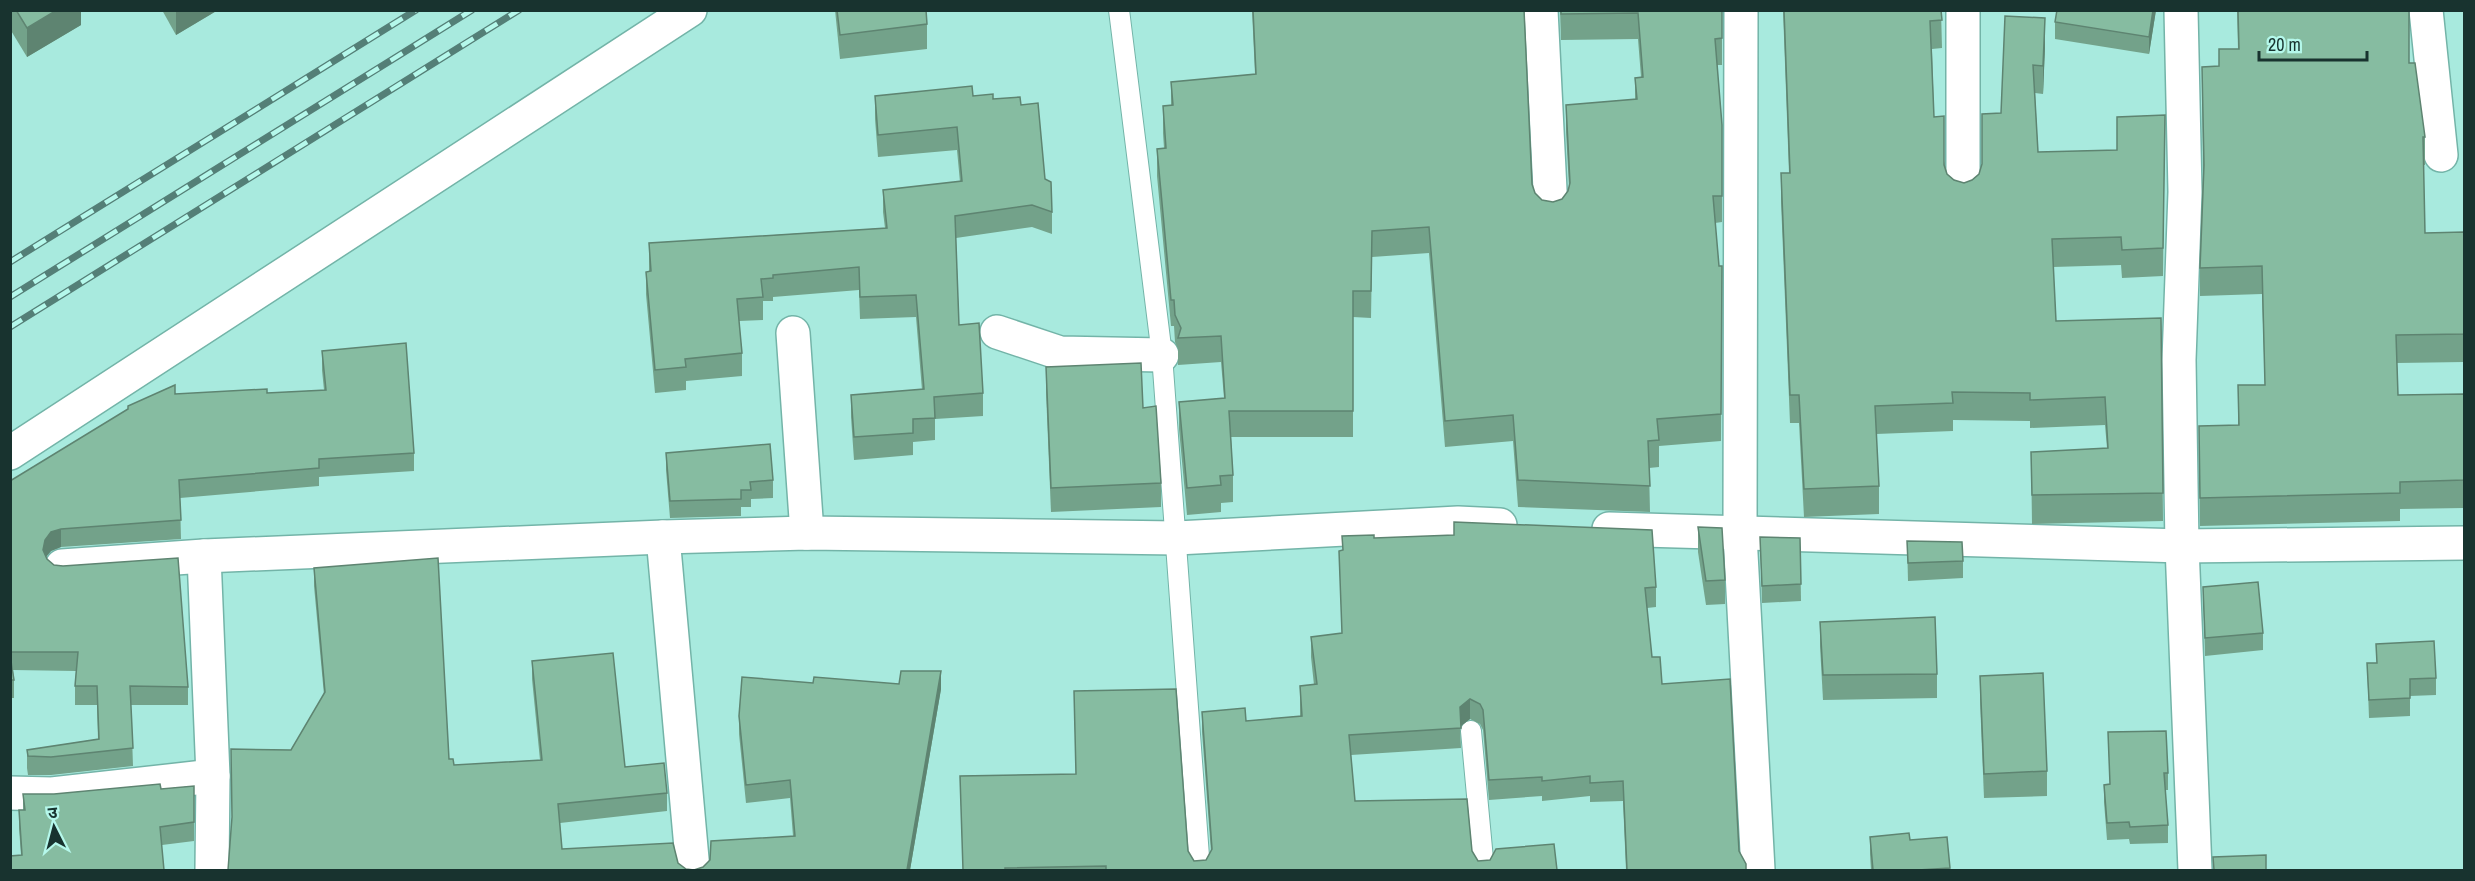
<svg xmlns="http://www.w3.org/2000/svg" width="2475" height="881" font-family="'Archivo Narrow','Noto Sans Devanagari',sans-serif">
<rect width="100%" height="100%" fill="#a8eade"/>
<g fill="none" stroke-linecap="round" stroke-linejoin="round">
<defs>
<g id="lane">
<path d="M1119 10 1162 355 1200 870"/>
<path d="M1471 731 1484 870"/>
</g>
<g id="street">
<path d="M1541 10 1551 210"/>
<path d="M1741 10 1740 535 1758 870"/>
<path d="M1963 10V192"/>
<path d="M2181 10 2185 192 2179 360 2182 546 2195 870"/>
<path d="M2426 10 2441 155"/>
<path d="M997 332 1060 353 1162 355"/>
<path d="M793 333 807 533"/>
<path d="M10 453 690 10"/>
<path d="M1609 529 2182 546 2464 543"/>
<path d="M663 537 693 870"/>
<path d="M204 556 213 776 212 870"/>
<path d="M62 566 204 556 663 537 807 533 1177 538 1458 523 1500 525"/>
<path d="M10 793 52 794 213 776"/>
</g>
</defs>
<!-- lane casing -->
<use href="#lane" stroke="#73b4a8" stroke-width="22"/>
<!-- street casing -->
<use href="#street" stroke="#73b4a8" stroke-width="36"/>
<!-- lane -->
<use href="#lane" stroke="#fff" stroke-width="20"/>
<!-- street -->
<use href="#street" stroke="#fff" stroke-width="33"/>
<defs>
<g id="rail">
<path d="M10 262 416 10"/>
<path d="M10 297 472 10"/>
<path d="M10 327 519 10"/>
</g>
</defs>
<!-- rail casing -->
<use href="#rail" stroke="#547f77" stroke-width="7"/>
<!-- rail -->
<use href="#rail" stroke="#b5f8eb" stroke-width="4.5" stroke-dasharray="14" stroke-linecap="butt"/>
</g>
<!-- wall -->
<g fill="#73a28a">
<path d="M10 10H81V25L27 57 10 29Z"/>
<path d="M162 10H218L176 35Z"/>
<path d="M835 10H926L927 24V49L840 59Z"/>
<path d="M1252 10H1524L1532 184 1535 193 1542 200 1553 202 1562 199 1568 191 1569 188 1566 132V105L1635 100V78L1641 77 1638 39 1561 40 1560 10H1722V65H1717L1722 125V222L1715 223 1719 266H1722L1721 441 1659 446V467L1649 468 1650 512 1518 507 1513 441 1445 447 1429 253 1372 257 1371 318 1353 317V437H1231L1233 475V502L1221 503V512L1187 515 1179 429V402L1224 398 1221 362 1178 365V349L1175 342 1174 326H1171L1157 176V149L1164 148 1163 133V106H1171V82L1255 74Z"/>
<path d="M1783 10H1941L1942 48 1932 49 1934 117 1947 174 1954 180 1964 183 1972 180 1979 174 2001 113 2045 46 2043 94 2035 93 2038 152 2117 150V117L2165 115 2163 276 2122 278 2121 265 2053 267 2056 321 2161 318 2163 521 2032 524 2031 452 2107 448 2105 425 2030 428V421L1953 420V431L1876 434 1879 486V514L1804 517 1799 423H1790L1781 201V173H1789Z"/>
<path d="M2156 10 2149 54 2055 39V22Z"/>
<path d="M2237 10 2409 63 2425 137V165H2423L2425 233 2464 232V362L2397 363 2398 395 2464 394V508L2400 509V521L2200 526 2199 454 2238 425V385H2265L2262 294 2200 296V268L2203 175 2202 67 2219 66V49H2238Z"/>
<path d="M875 96H973L1021 105 1045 179 1052 212V234L1032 227 956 238 959 325 983 393V416L935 419V440L913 442V455L854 460 851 417V395L922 390 916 317 860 319 859 290 773 297V301H763V320L739 321 742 353V376L686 381V390L655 393 646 294V272L649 271V243L885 228 883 212V190L960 182 957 150 878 157 875 119Z"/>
<path d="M322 351 414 453V471L319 477V486L180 498 181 539 61 547 51 551 46 557 47 559 188 687V705H131L133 766 51 775H28L27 768V750L98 739 97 705H75V686L76 671 13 670 14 680V698H10V481L175 394 267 393 324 390 322 370Z"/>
<path d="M1046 367 1161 483V507L1051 512 1046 392Z"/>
<path d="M666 453 773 480V498L751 499V507H741V516L670 518 666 470Z"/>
<path d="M1698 527 1725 580V604L1706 605 1698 552Z"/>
<path d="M1760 537 1800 538 1801 601 1762 603Z"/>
<path d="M1374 538 1656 587V607L1647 608 1652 657 1662 684 1739 851 1746 870H1626L1623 801 1590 802V796L1542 801V796L1489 800 1483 730 1480 724 1470 719 1460 726 1461 748 1351 755 1355 801 1472 851 1478 861 1557 870H963L960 776 1076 774 1074 691 1194 861 1206 860 1211 852 1202 732V712L1246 721 1300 716V686L1314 685 1311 657V637L1342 633 1339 551Z"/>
<path d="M1907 541 1963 561V578L1908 581Z"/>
<path d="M314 568 454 765 540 760 532 679V661L625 767 667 793V811L560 823 562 849 678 863 686 869 694 870 793 836 790 798 746 803 739 734V716L813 683 941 689 910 870H228L291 750 324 695 314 586Z"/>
<path d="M2203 587 2263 633V650L2205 656Z"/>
<path d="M1820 622 1937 674V698L1823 700 1820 646Z"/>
<path d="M2376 644 2436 678V695L2410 696V716L2369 718 2367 663H2377Z"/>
<path d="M1980 676 2047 771V796L1984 798 1980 700Z"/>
<path d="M2108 732 2168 773V790H2165L2168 825V843L2130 844 2129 839 2107 840 2104 802V785L2110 784Z"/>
<path d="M194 786V841L162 845 21 855 19 828V810H23V794H54L161 789Z"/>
<path d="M1870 837 1910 840 1947 837 1950 870H1871L1870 854Z"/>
</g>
<!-- shaded-wall -->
<g fill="#5e8471">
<path d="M57 10H81V25L27 57V28Z"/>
<path d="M176 10H218L176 35Z"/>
<path d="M2153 10H2156L2149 54V37Z"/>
<path d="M2045 18V46L2043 94V66Z"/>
<path d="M61 529V547L51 551 45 558 43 550 45 540 51 532Z"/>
<path d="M941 671V689L910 870H907Z"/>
<path d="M1470 699V719L1460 727V707Z"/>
</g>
<!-- building -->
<g fill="#86bca1" stroke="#5e8471" stroke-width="1.5">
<path d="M16 10H57L27 28Z"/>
<path d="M837 10H926L927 24 840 35Z"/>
<path d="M1253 10H1524L1532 184 1535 193 1542 200 1553 202 1562 199 1568 191 1570 183 1566 105 1637 99 1635 78 1643 77 1638 13 1561 14V10H1722V38L1715 39 1722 125V196H1713L1719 266H1722L1721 414 1657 419 1659 440 1648 441 1650 486 1518 480 1513 415 1445 421 1429 227 1372 231 1371 291H1353V411H1229L1233 475 1220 476 1221 485 1187 488 1179 402 1225 398 1221 336 1178 338 1181 328 1175 315 1174 300H1171L1157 149 1166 148 1163 106 1173 105 1171 82 1256 74Z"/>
<path d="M1784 10H1941L1942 20 1930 21 1934 117 1944 116V165L1947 174 1954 180 1964 183 1972 180 1979 174 1982 164V114L2001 113 2005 16 2045 18 2043 66 2033 65 2038 152 2117 150V117L2165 115 2163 248 2122 250 2121 237 2052 239 2056 321 2161 318 2163 493 2032 495 2031 452 2108 448 2105 397 2030 400V393L1952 392 1953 403 1875 406 1879 486 1804 489 1799 395H1790L1781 173H1790Z"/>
<path d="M2057 10H2153L2149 37 2055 22Z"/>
<path d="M2238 10H2409V63H2415L2425 137H2423L2425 233 2464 232V334L2396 335 2398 395 2464 394V480L2400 482V493L2200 498 2199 426 2239 425 2238 385H2265L2262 266 2200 268 2204 165 2202 67 2219 66V49H2239Z"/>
<path d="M972 86 973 96 993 94V99L1020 97 1021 105 1038 103 1045 179 1051 182 1052 212 1032 205 955 216 959 325 979 323 983 393 934 397 935 418 913 419V433L854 437 851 395 924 389 916 295 860 297 859 267 773 275V278L761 279 763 297 737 299 742 353 685 359 686 367 655 370 646 272 651 271 649 243 887 228 883 190 962 181 957 127 878 135 875 96Z"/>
<path d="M406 343 414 453 319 459V468L179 480 181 520 61 529 51 532 45 540 43 550 47 559 54 565 63 566 178 558 188 687 130 686 133 748 51 757 28 756 27 750 99 739 97 686H75L78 652H10V481L128 409V406L175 385V394L267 389V393L326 390 322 351Z"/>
<path d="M1141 363 1143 408 1156 406 1161 483 1051 488 1046 367Z"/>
<path d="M770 444 773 480 750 482 751 490H741V499L670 501 666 453Z"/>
<path d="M1454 522 1652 530 1656 587 1645 588 1652 657H1660L1662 684 1730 679 1739 851 1746 864V870H1627L1623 781 1590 783V776L1542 781V777L1489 780 1483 710 1480 704 1470 699 1460 707 1461 728 1349 735 1355 801 1467 799 1472 851 1478 861 1490 860 1496 849 1554 844 1557 870H1106V866L1005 868V870H963L960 776 1076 774 1074 691 1176 689 1188 851 1194 861 1206 860 1212 849 1202 712 1245 708 1246 721 1302 716 1300 686 1317 684 1311 637 1342 633 1339 551 1343 550 1342 536 1374 535V538L1454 535Z"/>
<path d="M1698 527 1722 528 1725 580 1706 581Z"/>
<path d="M1760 537 1800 538 1801 584 1762 586Z"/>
<path d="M1907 541 1962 542 1963 561 1908 563Z"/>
<path d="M438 558 449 759H453L454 765 542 760 532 661 613 653 625 767 664 763 667 793 558 804 562 849 673 843 678 863 686 869 694 870 703 867 710 860 711 841 795 836 790 780 746 785 739 716 742 677 813 683 814 677 899 684 901 671H941L907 870H228L232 817 231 749 291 750 325 692 314 568Z"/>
<path d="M2258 582 2263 633 2205 638 2203 587Z"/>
<path d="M1935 617 1937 674 1823 675 1820 622Z"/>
<path d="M2434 641 2436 678 2410 679V698L2369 700 2367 663H2377L2376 644Z"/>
<path d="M10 655 14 680H10Z"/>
<path d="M2043 673 2047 771 1984 774 1980 676Z"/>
<path d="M2166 731 2168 773H2164L2168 825 2130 827 2129 822 2107 823 2104 785 2110 784 2108 732Z"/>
<path d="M160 784 161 789 194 786V822L160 827 164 870H10V856L22 855 19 810H25L23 794H54Z"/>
<path d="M1909 833 1910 840 1947 837 1950 868 1918 870H1873L1870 837Z"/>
<path d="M2266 855V870H2214L2213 857Z"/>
</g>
<!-- border -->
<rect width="2475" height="881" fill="none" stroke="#18332f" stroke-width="24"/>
<!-- north arrow -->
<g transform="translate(54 827) rotate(354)" stroke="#b5f8eb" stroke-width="4.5" paint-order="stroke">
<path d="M0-4.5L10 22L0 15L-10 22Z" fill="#18332f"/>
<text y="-9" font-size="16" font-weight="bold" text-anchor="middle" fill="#18332f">उ</text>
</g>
<!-- scale -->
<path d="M2259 51v9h108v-9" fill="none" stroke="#18332f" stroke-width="3"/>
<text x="2268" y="51" font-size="18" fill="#18332f" stroke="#b5f8eb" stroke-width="4.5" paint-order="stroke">20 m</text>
</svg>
